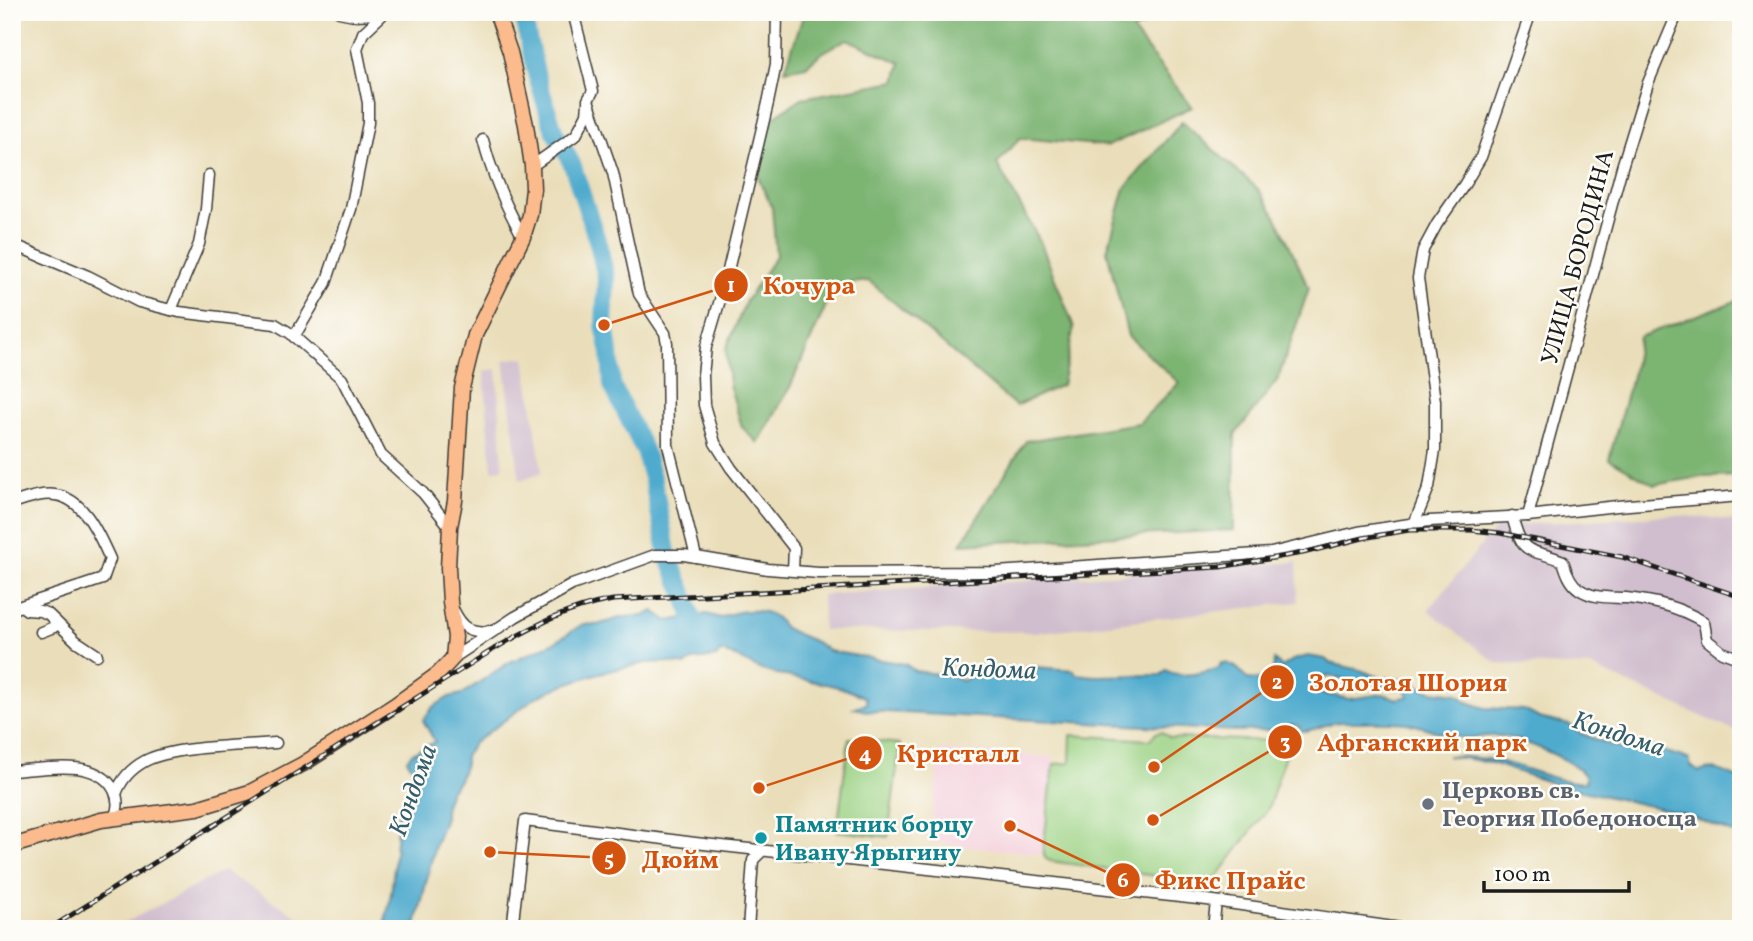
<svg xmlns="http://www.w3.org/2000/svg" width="1753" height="941" font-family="Vollkorn,serif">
<rect width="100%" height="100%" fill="#fdfcf7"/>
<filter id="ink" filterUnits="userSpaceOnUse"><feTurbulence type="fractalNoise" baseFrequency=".0143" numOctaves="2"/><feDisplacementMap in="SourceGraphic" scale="14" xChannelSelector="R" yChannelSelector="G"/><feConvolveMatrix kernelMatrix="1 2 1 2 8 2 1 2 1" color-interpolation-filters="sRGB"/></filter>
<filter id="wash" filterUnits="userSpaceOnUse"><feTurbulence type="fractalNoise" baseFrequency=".00686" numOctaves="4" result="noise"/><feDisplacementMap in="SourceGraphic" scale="28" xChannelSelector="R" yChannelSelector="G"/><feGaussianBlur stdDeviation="1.57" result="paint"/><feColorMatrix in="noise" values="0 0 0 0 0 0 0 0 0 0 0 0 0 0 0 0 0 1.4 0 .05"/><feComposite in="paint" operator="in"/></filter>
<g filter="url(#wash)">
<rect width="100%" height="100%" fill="#eadeba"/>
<!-- built -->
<path fill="#f4cfdd" d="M940 750 1054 757 1041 854 929 842Z"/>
<!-- industrial -->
<g fill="#d0bdcd">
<path d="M525 357 542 472 520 481 504 360Z"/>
<path d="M497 369 503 469 492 470 484 371Z"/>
<path d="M1673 515 1741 521V734L1592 667 1496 663 1428 610 1497 526Z"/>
<path d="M1297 562 1298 602 1040 632 823 630 822 595Z"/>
<path d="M224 871 319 929H113Z"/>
</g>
<!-- green -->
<g fill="#9bd284" stroke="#5c7750" stroke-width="2">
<path d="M1162 732 1170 738 1284 741 1287 748 1269 807 1212 884 1050 861 1045 858 1043 849 1054 764 1070 763 1071 735 1150 740 1156 733Z"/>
<path d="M849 738 900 744 888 837 837 831Z"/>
</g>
<!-- forest -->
<g fill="#7cb472" stroke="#4c6847" stroke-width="2">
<path d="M807 12H1167L1133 31 1192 107 1108 146 1020 138 997 164 1040 241 1074 327 1062 385 1016 406 869 281 835 285 790 387 758 443 742 427 729 384 726 349 746 301 776 256 772 208 758 177 772 118 802 98 896 81 901 63 847 39 822 53 806 66 785 70 803 16Z"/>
<path d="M1182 122 1259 190 1277 218 1309 288 1278 379 1235 435 1234 530 961 544 1026 441 1139 423 1179 383 1128 336 1107 251 1125 188Z"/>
<path d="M1741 299V476L1701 477 1654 485 1609 459 1633 372 1639 337Z"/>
</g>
<!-- water -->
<path fill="#50abce" stroke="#366475" stroke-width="2" fill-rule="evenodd" d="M654 611 668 621 707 614 720 618C736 611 758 607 774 616 779 619 780 625 785 628 800 637 816 639 829 651L905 664 915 671 953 676 962 681 984 669 983 672 987 676 1018 674 1025 668 1034 667 1074 670 1076 674 1095 676 1161 675 1166 670C1179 679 1205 673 1219 668L1221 663C1234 663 1240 670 1247 679L1258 680 1273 675 1274 660 1282 667 1293 660 1308 656 1325 659 1330 663 1360 670 1379 677 1403 680 1431 691 1457 694 1467 702 1485 708 1524 710 1539 718 1570 725 1580 733 1613 746 1622 748 1637 743 1689 759 1691 766 1699 772C1715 765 1727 773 1741 780V831L1732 833 1685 814 1561 786 1488 762 1447 756C1472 756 1496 759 1520 767 1540 773 1564 784 1585 782L1586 777C1575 760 1521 739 1501 736 1486 735 1471 739 1458 737 1440 734 1424 726 1406 723 1385 721 1363 722 1342 722 1326 722 1317 731 1301 731L1299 726 1291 724 1275 730 1236 731 867 711 854 708 866 704V698C835 681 798 681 765 671 749 666 737 654 720 652L716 657 693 660 686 665 663 662 646 663 599 673 563 685 536 697 474 743 465 756V764L459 780 450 791 445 805V817L435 845 415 929H381C394 908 395 842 398 816 400 799 415 789 415 771L407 760 412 753 435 742 423 720 433 707 449 697 462 694 508 663 555 642 583 624 597 625 623 617 644 616ZM1327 676 1404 689 1409 696 1398 699 1383 694 1349 699 1324 694 1318 688Z"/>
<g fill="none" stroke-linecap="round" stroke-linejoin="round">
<!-- river -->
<path stroke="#50abce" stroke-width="18" d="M522 12 537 77 554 131 572 164 598 243 606 277 604 325 610 353 612 385 644 450 653 481 668 557 682 588 699 635"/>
</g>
</g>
<g filter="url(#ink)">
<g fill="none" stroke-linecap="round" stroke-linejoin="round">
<defs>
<g id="minor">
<path d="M339 12 354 15 382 14"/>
<path d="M573 12 593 91 588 100 613 173 639 294 665 333 667 343 668 445 696 557"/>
<path d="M777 12 776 64 768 103 725 283 706 347 703 375 704 405 715 443 731 468 794 548 793 570"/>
<path d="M483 140C492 175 505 205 523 237"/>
<path d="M532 166 576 135 587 114 588 103"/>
<path d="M12 244 88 276 139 302 179 312 275 324 290 333 342 379 381 455 423 493 450 527"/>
<path d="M171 310 199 244 206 209 209 175"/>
<path d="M294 337 326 283 351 209 368 123V103L357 49 363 33 382 15"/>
<path d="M12 503C26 499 41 493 55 495 84 498 99 535 110 559L103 579 12 609"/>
<path d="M1512 516C1523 558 1528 547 1563 561 1566 571 1570 583 1579 589 1594 599 1609 597 1626 598 1655 601 1679 607 1704 622L1707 640 1722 652 1741 659"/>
<path d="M1528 516 1622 167 1648 83 1678 12"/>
<path d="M1414 524 1429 487 1435 450V401L1418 278 1423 250 1437 224 1464 185 1481 157 1531 12"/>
<path d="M23 607 27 610 40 611 48 614 76 641 97 655"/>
<path d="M454 611C463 629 471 633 491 631"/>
<path d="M41 632 54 627 55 621"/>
<path d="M453 658 515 617 572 585 655 555H684L768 569 819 573 996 572 1271 553 1358 532 1429 521 1528 516 1617 506 1741 496"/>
<path d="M12 771C44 769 96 757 114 790 119 800 118 807 115 817"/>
<path d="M116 794C121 780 132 768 145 761 173 746 242 746 276 743"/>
<path d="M512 929 525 821 695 843 1207 900 1407 929"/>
<path d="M748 929 753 860 762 851"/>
<path d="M1213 929 1216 902"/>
</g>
<path id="major" d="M12 846 101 820 197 808 250 792 303 764 395 705 438 674 453 658 455 637 450 602 448 568 450 527 455 501 462 388 475 335 523 237 530 215 533 189 532 166 526 125 510 52 496 12"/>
</defs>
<!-- minor casing -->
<use href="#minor" stroke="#3b3934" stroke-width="13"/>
<!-- major casing -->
<use href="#major" stroke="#3b3934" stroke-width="17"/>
<!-- minor -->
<use href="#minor" stroke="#fff" stroke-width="10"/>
<!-- major -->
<use href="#major" stroke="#fbbb8c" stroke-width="14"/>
<defs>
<path id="rail" d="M49 929 494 649C534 626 566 608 613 600L1220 567 1303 553 1363 538 1409 530H1471L1500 533 1622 557 1741 597"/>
</defs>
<!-- rail casing -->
<use href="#rail" stroke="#1c1c1c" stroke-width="5"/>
<!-- rail -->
<use href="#rail" stroke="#fdfcf7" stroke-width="2.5" stroke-dasharray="8" stroke-linecap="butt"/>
</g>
</g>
<!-- markers -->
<circle fill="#6b7280" stroke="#fdfcf7" stroke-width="2.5" cx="1428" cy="804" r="7"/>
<circle fill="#0f9aa8" stroke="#fdfcf7" stroke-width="2.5" cx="761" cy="838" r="7"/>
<g text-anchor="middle" stroke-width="5" stroke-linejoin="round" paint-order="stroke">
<!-- street labels -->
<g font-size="24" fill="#1c1c1c" stroke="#fdfcf7">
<text transform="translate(1577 257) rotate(-75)" y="8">УЛИЦА БОРОДИНА</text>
</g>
<!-- worship labels -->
<g font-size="24" font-weight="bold" fill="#5b616d" stroke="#fdfcf7" text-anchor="start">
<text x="1442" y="798">Церковь св.<tspan x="1442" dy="28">Георгия Победоносца</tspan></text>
</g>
<!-- culture labels -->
<g font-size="24" font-weight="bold" fill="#0d838f" stroke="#fdfcf7" text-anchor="start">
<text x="775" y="832">Памятник борцу<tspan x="775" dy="28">Ивану Ярыгину</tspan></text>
</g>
<!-- water labels -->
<g font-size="26" font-style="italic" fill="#335c6c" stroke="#fdfcf7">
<text transform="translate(989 668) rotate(2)" y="9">Кондома</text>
<text transform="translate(1619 733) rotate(18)" y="9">Кондома</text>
<text transform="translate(412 790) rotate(-70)" y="9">Кондома</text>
</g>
</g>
<!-- callouts -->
<path fill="none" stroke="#d4530e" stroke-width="2.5" d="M604 325L731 285M1154 767L1277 682M1153 820L1285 742M759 788L865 753M490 852L609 858M1010 826L1123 880"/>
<g fill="#d4530e" stroke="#fdfcf7" stroke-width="2.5">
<circle cx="604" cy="325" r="7"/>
<circle cx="1154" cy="767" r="7"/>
<circle cx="1153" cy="820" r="7"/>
<circle cx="759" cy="788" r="7"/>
<circle cx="490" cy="852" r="7"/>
<circle cx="1010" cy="826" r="7"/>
<circle cx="731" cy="285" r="18"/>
<circle cx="1277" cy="682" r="18"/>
<circle cx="1285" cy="742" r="18"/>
<circle cx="865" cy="753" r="18"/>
<circle cx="609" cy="858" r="18"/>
<circle cx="1123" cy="880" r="18"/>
</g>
<g font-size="21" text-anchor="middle" font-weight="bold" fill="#fff">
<text x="731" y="292">1</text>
<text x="1277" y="689">2</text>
<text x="1285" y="749">3</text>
<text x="865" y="761">4</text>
<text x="609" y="866">5</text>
<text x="1123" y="887">6</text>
</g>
<g font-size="26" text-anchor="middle" font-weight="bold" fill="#d4530e" stroke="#fdfcf7" stroke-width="5" stroke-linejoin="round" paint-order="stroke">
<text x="809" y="294">Кочура</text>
<text x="1408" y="691">Золотая Шория</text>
<text x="1422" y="751">Афганский парк</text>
<text x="958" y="762">Кристалл</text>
<text x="680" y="868">Дюйм</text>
<text x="1230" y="889">Фикс Прайс</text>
</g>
<!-- margin -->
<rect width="1753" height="941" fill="none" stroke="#fdfcf7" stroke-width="42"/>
<!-- scale -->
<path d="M1484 881v10h145v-10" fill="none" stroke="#1c1c1c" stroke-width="3.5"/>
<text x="1494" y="881" font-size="21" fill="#1c1c1c" stroke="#fdfcf7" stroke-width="5" paint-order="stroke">100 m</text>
</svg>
